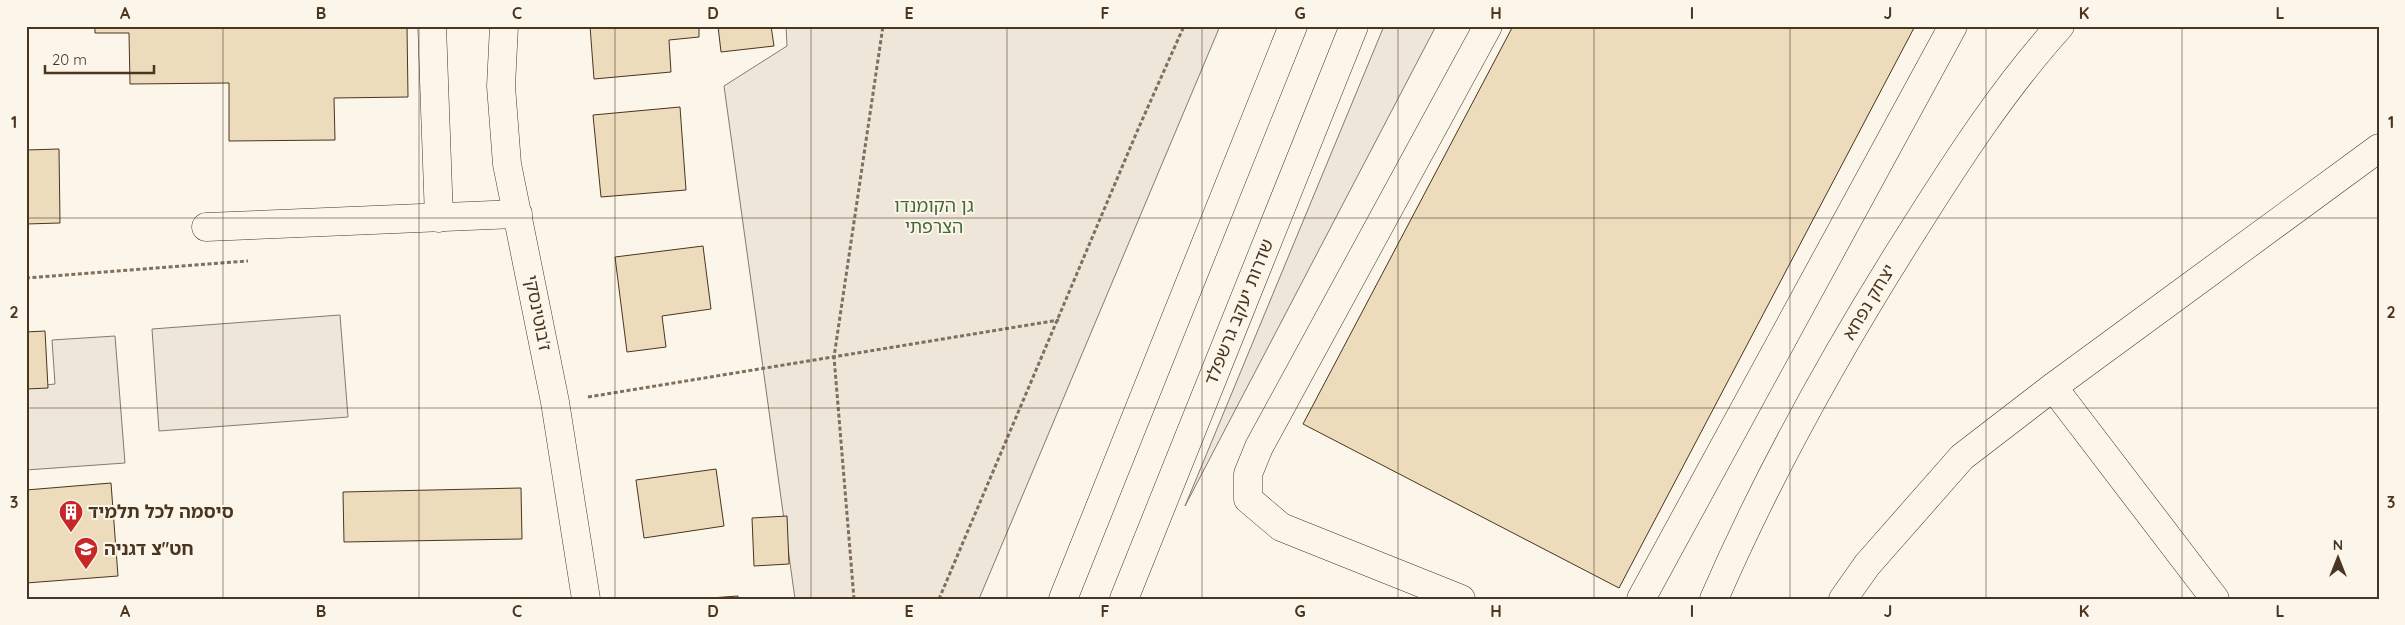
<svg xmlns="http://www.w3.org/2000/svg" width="2405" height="625" font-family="Quicksand,'Noto Sans Hebrew',sans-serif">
<rect width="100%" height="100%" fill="#fbf6e9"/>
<!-- green -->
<g fill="#ede6d9" stroke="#887966">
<path d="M786 26H1220L979 599H795L724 86 787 46Z"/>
<path d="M1384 26H1436L1185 506Z"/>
<path d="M340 315 348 417 159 431 152 329Z"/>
<path d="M115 336 125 463 26 470V387L55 384 52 340Z"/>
</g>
<!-- building -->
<g fill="#ecdcbc" stroke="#4a3520">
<path d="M95 26H407L408 97 334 98 335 140 229 141V83L130 84 129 33H95Z"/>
<path d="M590 26H699V37L669 40 671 72 594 79Z"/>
<path d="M718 26H771L774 46 721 52Z"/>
<path d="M1513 26H1915L1619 588 1303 424Z"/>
<path d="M680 107 686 190 601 197 593 115Z"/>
<path d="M59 149 60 223 26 224V150Z"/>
<path d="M703 246 711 309 662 316 666 347 627 352 615 257Z"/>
<path d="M45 331 48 388 26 389V332Z"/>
<path d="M716 469 724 526 644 538 636 480Z"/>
<path d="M111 483 118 576 26 583V490Z"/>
<path d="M521 488 522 539 344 542 343 492Z"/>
<path d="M787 516 789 564 754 566 752 518Z"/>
<path d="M738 596V599H696Z"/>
</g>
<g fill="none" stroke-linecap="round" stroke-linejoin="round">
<defs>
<g id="minor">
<path d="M432 26 439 218"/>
<path d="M504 26 501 86 507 164 555 402 586 599"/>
<path d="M206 227 518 214"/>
<path d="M2053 387 2215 599"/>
<path d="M1461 599 1281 527 1248 499V474L1259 447 1488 26"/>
<path d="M1641 599 1953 26"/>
<path d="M1714 599C1770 470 1839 347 1914 229 1958 159 2004 88 2060 26"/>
<path d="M1843 599 1867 565 1962 457 2053 387 2379 148"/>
</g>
<g id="major">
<path d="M1063 599 1293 26"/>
<path d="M1124 599 1354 26"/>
</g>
</defs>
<!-- minor casing -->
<use href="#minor" stroke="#4a3520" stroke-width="29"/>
<!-- major casing -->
<use href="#major" stroke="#4a3520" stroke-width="29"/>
<!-- path -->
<g stroke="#7f6f5c" stroke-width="3" stroke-dasharray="4 2.5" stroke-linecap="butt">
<path d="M26 278 248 261"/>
<path d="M588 397 1059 320"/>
<path d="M854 599 834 357 883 26"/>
<path d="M939 599 1139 127 1184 26"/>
</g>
<!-- minor -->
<use href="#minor" stroke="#fbf6e9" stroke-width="28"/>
<!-- major -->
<use href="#major" stroke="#fbf6e9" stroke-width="28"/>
</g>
<!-- grid -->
<path fill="none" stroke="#4a3520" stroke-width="1" stroke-opacity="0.55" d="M223 26V599M419 26V599M615 26V599M811 26V599M1007 26V599M1202 26V599M1398 26V599M1594 26V599M1790 26V599M1986 26V599M2182 26V599M26 218H2379M26 408H2379"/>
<!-- icons -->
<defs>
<symbol id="building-pin" viewBox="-11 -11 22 30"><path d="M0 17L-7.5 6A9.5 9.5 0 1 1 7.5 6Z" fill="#c62828" stroke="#fbf6e9"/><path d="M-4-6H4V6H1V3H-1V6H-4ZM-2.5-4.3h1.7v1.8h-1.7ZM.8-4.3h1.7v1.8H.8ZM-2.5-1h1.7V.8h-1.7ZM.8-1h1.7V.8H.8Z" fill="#fff"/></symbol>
<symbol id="school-pin" viewBox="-11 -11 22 30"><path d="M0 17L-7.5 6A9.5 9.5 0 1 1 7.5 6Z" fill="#c62828" stroke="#fbf6e9"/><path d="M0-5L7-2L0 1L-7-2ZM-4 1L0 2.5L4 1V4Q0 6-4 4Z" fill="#fff"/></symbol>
</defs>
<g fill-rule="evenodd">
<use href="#building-pin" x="57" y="498" width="28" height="38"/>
<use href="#school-pin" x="72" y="535" width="28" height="38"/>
</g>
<g text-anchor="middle" stroke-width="4" stroke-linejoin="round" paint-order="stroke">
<!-- park labels -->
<g font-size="18" fill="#436837" stroke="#fbf6e9">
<text x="934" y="212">גן הקומנדו<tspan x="934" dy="21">הצרפתי</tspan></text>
</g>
<!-- street labels -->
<g font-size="18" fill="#4a3520" stroke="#fbf6e9">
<text transform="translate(1869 302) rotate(-59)" y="6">יצחק נפחא</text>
<text transform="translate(1239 312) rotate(-68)" y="6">שדרות יעקב גרשפלד</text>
<text transform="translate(538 313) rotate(79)" y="6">ז'בוטינסקי</text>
</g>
<!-- poi labels -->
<g font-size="18" font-weight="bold" fill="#4a3520" stroke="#fbf6e9" text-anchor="start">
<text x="88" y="518">סיסמה לכל תלמיד</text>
<text x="104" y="555">חט''צ דגניה</text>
</g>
</g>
<!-- border -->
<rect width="2405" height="625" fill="none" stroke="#fbf6e9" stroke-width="55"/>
<!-- north arrow -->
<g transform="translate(2338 558)" stroke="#fbf6e9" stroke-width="4" paint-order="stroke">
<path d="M0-4L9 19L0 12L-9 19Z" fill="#4a3520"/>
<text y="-8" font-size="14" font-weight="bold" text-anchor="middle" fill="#4a3520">N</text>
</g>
<!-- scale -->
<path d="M45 65v8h109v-8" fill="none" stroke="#4a3520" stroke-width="2.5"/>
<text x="52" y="65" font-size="15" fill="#4a3520" stroke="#fbf6e9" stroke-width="4" paint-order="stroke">20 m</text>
<rect x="28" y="28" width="2350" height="570" fill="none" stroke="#4a3520" stroke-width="2"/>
<g font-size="16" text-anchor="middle" font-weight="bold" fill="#4a3520">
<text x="125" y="19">A</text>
<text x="321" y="19">B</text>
<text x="517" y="19">C</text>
<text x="713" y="19">D</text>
<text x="909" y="19">E</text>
<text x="1105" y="19">F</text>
<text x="1300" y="19">G</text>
<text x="1496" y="19">H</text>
<text x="1692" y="19">I</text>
<text x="1888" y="19">J</text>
<text x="2084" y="19">K</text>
<text x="2280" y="19">L</text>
<text x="14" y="128">1</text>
<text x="2391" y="128">1</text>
<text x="14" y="318">2</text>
<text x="2391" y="318">2</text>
<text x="14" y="508">3</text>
<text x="2391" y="508">3</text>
<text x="125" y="617">A</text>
<text x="321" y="617">B</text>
<text x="517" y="617">C</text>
<text x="713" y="617">D</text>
<text x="909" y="617">E</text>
<text x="1105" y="617">F</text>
<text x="1300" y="617">G</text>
<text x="1496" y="617">H</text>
<text x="1692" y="617">I</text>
<text x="1888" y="617">J</text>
<text x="2084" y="617">K</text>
<text x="2280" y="617">L</text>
</g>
</svg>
